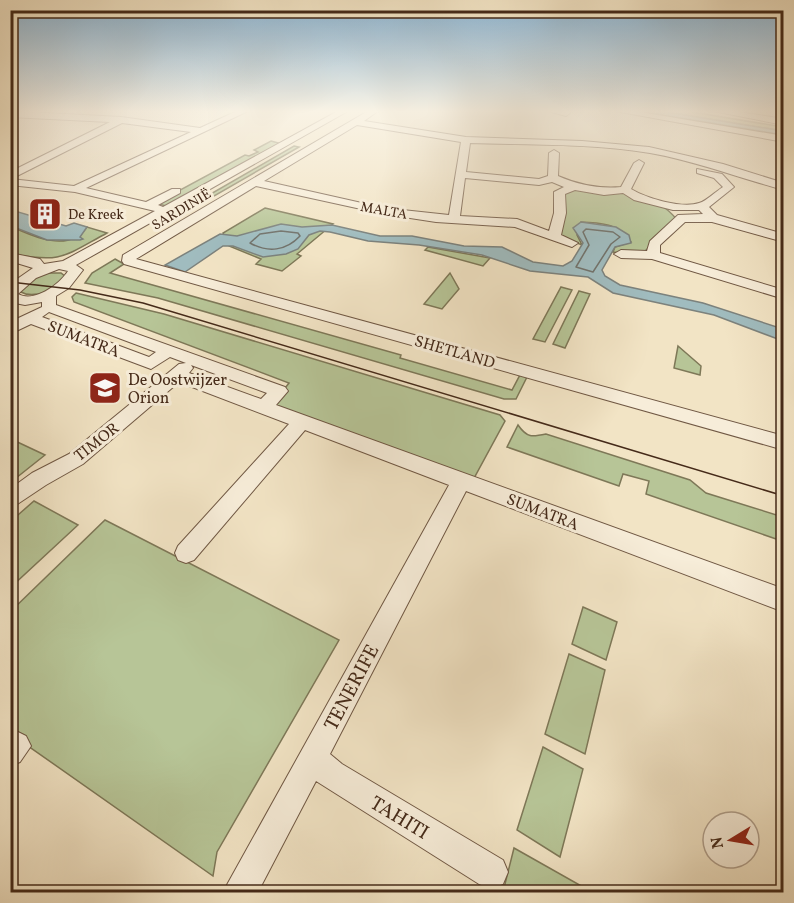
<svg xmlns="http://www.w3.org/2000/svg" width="794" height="903" font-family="Vollkorn,serif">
<rect width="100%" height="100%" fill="#f2e4c5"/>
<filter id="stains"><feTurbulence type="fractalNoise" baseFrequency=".00333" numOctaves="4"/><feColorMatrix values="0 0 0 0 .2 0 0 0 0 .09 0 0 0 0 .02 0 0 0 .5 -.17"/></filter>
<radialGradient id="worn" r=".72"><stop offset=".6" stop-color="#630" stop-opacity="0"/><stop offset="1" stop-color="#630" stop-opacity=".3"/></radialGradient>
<!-- green -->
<g fill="#b7c597" stroke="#7e7858" stroke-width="1.5">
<path d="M660 111H686L783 127V131Z"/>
<path d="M271 141 282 144 169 207 156 203 245 155 249 156 258 152 254 150Z"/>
<path d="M294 146 299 147 188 211 183 210Z"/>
<path d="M577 189C610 191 656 191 677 220L641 255 613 252 615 247 631 242C612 222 608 224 581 222L577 235 582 245 558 236 562 194Z"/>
<path d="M265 208 333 224 297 254 301 256 282 271 256 264 261 259 229 246 223 233Z"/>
<path d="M10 226C34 237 69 253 87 227L107 233C63 257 62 263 11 254Z"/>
<path d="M428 247 490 258 483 266 425 250Z"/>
<path d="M115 259 124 264 110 273 401 355 400 358 512 390 521 373 528 375 516 399H504L158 298 85 283 92 273Z"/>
<path d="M44 273H61L66 277C59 290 33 299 21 292L22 286Z"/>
<path d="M450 273 459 289 442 309 424 304Z"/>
<path d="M561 287 572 290 545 342 533 339Z"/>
<path d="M579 291 590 294 565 348 553 344Z"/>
<path d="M76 293 164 314 500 415 505 421 473 480 275 406V401L289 383 74 302 72 297Z"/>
<path d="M678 346 701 366 700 375 674 368Z"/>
<path d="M518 425C527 438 532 437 546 434L690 480 706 493 783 517V572L782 541 646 494 649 481 623 474 619 486 507 447Z"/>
<path d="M11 439 45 455 11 482Z"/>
<path d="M34 501 78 525 11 587V521Z"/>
<path d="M105 520 339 640 217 852 213 876 11 734V611Z"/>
<path d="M583 607 617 622 606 660 572 644Z"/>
<path d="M569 654 605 670 585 754 545 734Z"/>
<path d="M543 747 583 769 560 857 517 830Z"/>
<path d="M514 848 592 892H503Z"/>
</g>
<!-- water -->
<g fill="#a0bcbf" stroke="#7c827d" stroke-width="1.5">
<path d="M638 111H660L783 131V135Z"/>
<path d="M10 207 11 210 66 226 74 223 87 227 80 237 83 239 80 240H47L11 226Z"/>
<path d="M581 222 616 227 629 235 631 243 615 247 602 270 605 276 620 285 703 303 783 329V341L714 315 613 293 588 277 530 271 482 255 419 245 368 241 330 232 320 231 309 235 298 249 286 254 263 257 233 246H223L185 272 165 265 220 234 237 236 281 224 302 227 332 225 380 236H412L464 246 502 247 533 262 563 266 572 261 583 243 573 228Z"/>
</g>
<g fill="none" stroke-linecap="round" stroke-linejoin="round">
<!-- shore -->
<g stroke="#72736c" stroke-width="1.5">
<path d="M586 229 613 232 620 237 611 244 593 272 576 267 589 245 583 232Z"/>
<path d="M281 231 298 233 300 236C286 251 268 253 250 243L260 234Z"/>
</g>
<defs>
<g id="minor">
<path d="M10 111 121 117 200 128 237 111H248L86 188 146 202 172 189H180V193L158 205 163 207 338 111H348L76 265 83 270 69 288 56 296V305L285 387 288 391 276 405 784 589V612L466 491 330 754 342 764 503 860 508 872 503 884 491 889 479 884 316 781 258 892H223L449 485 305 430 194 560 186 563 178 560 175 553 178 546 289 424 179 382 83 464 46 485 10 509V489L32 473 69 454 179 364 186 363 170 357 151 369 31 324 10 334V322L42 307V302L25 305 10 302V284L33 268 10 261V253L40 259 44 264 63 261 155 211 75 192 10 185V172L110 122 10 117ZM122 123 191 132 74 186 11 179ZM59 269 68 271C59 285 34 303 18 294L36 278ZM49 312 156 352 149 357 42 317ZM191 365 267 393 261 399 189 373 193 368Z"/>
<path d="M368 111H378L364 121 466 137 582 141 649 147 723 164 784 183V190C739 178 696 161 650 153 592 143 529 145 470 143L466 172 539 179 548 176 549 153 554 150 559 153 558 176C579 185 598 189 621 187L634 163 639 160 644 163 631 189C646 198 682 209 699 203 707 201 716 191 723 187L714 178 697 173V169L722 174 734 187 709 207 717 215 784 234V242L712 222H685L660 245V253L784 290V299L652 259 621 258 614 254 621 250 647 251 650 241 678 215 703 214 699 210H673L634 200 623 193 604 195 575 190 565 194 566 213 561 235 578 243 572 247 515 227 436 222 384 214 256 186 136 259 784 436V450L124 264 122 261 123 255ZM357 125 461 142 449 215 384 208 264 181ZM465 178 539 185 552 182 564 187 554 192V213L549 231 517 219 460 216Z"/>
<path d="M548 111H570V113L566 116Z"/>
<path d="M615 111H634L784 136V142Z"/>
<path d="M713 111H733L784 119V125Z"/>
<path d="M16 731 26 736 31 746 20 762 10 766V734Z"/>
</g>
</defs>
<!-- minor casing -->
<use href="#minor" stroke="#705844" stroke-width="2"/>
<!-- minor -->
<use href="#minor" fill="#f7edd9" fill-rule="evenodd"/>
<!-- tram -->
<path stroke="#452a19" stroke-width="1.5" d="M10 282 80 290 143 303 784 496"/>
</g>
<!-- sky -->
<linearGradient id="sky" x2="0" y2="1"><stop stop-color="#8bb7d8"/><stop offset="0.47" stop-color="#f9f3e5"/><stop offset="1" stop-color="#f9f3e5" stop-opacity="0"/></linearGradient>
<rect width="794" height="237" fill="url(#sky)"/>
<!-- icons -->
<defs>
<symbol id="building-square" viewBox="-11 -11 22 22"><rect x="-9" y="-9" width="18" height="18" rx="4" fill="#8f2418" stroke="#f7edd9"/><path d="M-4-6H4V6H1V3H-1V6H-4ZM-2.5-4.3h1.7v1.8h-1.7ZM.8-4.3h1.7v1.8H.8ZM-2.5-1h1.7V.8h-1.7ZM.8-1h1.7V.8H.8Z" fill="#fff"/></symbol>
<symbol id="school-square" viewBox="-11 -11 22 22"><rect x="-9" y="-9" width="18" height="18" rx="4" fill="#8f2418" stroke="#f7edd9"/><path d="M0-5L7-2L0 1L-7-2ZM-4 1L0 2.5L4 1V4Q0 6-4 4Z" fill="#fff"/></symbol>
</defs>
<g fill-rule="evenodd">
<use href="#building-square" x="26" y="195" width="38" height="38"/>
<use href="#school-square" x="86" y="369" width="38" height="38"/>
</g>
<g text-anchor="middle" stroke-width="6" stroke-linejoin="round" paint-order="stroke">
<!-- far-street labels -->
<g font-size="14" fill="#452a19" stroke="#f7edd9">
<text transform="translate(181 209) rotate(-31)" y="5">SARDINIË</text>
<text transform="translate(384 210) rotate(10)" y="5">MALTA</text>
</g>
<!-- far-poi labels -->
<g font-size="14" fill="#452a19" stroke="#f7edd9" text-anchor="start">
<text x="68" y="219">De Kreek</text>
</g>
<!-- street labels -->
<g font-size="16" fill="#452a19" stroke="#f7edd9">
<text transform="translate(84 338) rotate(21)" y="6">SUMATRA</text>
<text transform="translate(455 351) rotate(16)" y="6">SHETLAND</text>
<text transform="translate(96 441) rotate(-38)" y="6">TIMOR</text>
<text transform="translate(543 511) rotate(21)" y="6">SUMATRA</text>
</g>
<!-- poi labels -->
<g font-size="16" fill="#452a19" stroke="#f7edd9" text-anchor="start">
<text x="128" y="385">De Oostwijzer<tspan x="128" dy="18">Orion</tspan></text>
</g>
<!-- near-street labels -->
<g font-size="20" fill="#452a19" stroke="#f7edd9">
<text transform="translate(351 687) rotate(-62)" y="7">TENERIFE</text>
<text transform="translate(400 817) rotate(31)" y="7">TAHITI</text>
</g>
</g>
<!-- margin -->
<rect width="794" height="903" fill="none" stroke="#f2e4c5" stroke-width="36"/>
<rect x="12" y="12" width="770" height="879" fill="none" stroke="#452a19" stroke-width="3"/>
<rect x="18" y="18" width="758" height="867" fill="none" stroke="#452a19" stroke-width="1.5"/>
<!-- north arrow -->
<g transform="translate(731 840) rotate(259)"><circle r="28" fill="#f7edd9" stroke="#b09f8c" stroke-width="1.5"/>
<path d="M0-4.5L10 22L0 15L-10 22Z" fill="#8f2418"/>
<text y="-9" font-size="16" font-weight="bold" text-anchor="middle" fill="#452a19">N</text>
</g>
<rect width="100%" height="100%" filter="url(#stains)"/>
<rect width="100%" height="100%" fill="url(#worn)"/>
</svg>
